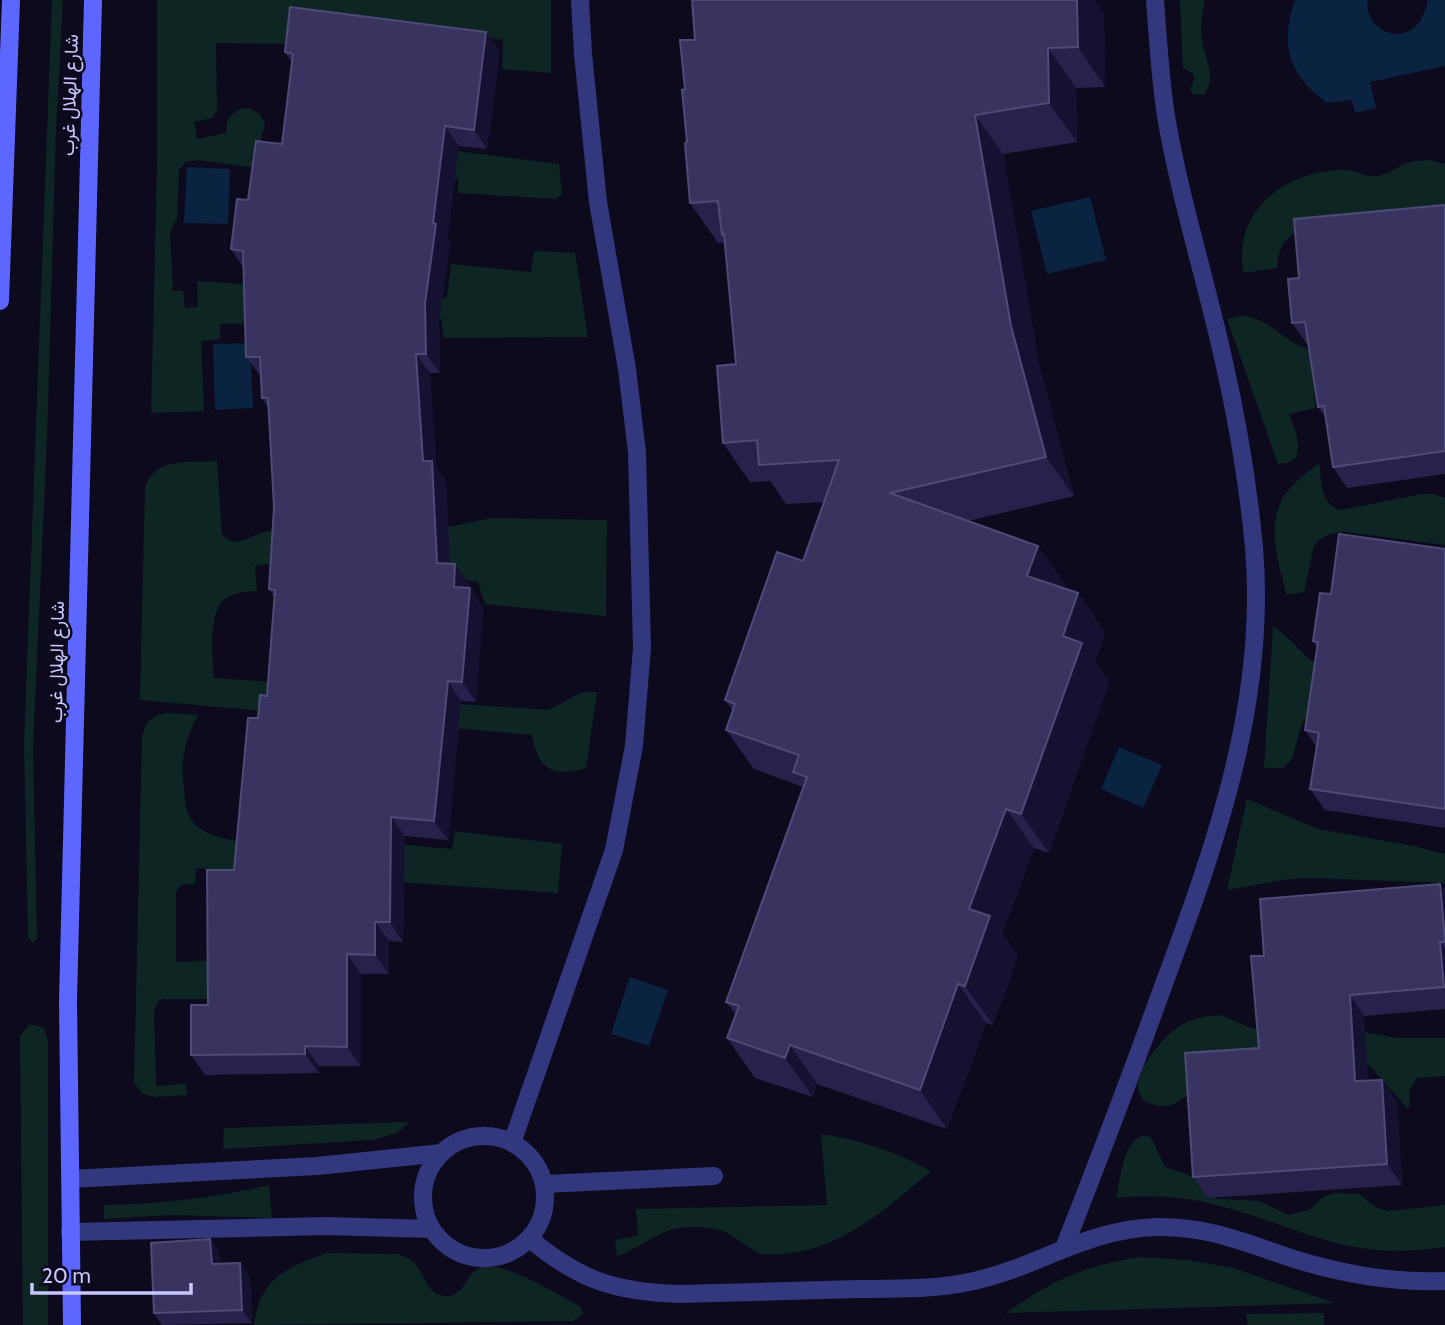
<svg xmlns="http://www.w3.org/2000/svg" width="1445" height="1325" font-family="Cabin,Vazirmatn,sans-serif">
<rect width="100%" height="100%" fill="#0c0a1c"/>
<!-- green -->
<g fill="#0d2623">
<path d="M52 0H63L56 130 47 438 33 747 37 939 33 943 28 937 24 744Z"/>
<path d="M157 0H551V73L502 69 503 40 294 11 286 44 216 43 217 110 212 118 194 122 197 139 226 133C225 119 233 109 247 108 258 110 265 119 265 129L262 133 261 142 297 146 299 131 559 164 562 194 556 199 458 193V179L267 154 259 168 197 160 186 162 179 170 177 218 170 233 173 291H183L185 308 198 307 197 281 447 298 451 264 531 272 534 251 575 253 588 337 443 338 442 319 220 324V339L201 341 204 411 151 413 157 166Z"/>
<path d="M1180 0H1205C1202 13 1200 27 1202 40 1205 60 1217 76 1204 95L1193 94 1190 90 1194 79 1193 74 1183 68Z"/>
<path d="M1430 160 1445 164V215L1301 229C1284 238 1278 248 1277 268L1244 273C1231 211 1286 170 1344 170 1355 170 1363 177 1375 176 1386 176 1394 169 1404 164 1413 161 1421 160 1430 160Z"/>
<path d="M1240 316C1270 316 1283 344 1312 350L1315 408 1289 414 1297 436 1298 447 1296 458 1287 463 1278 464 1227 319Z"/>
<path d="M217 461 222 534C235 552 252 533 269 531L444 528 491 518 607 520 606 616 485 604 478 582 424 571 301 559 255 566 257 591C246 592 234 592 225 599 208 612 212 657 214 678L273 682 286 692 546 710C567 705 572 689 597 692L586 768C552 778 538 769 532 735L140 700 145 488C154 456 190 463 217 461Z"/>
<path d="M1319 463C1322 480 1320 506 1341 510L1422 494H1433L1445 498V545L1345 532C1332 532 1322 535 1314 546L1304 592 1287 595C1278 563 1265 523 1286 493 1295 481 1308 472 1319 463Z"/>
<path d="M1273 626C1290 637 1301 654 1317 665L1313 709 1302 723 1292 759 1284 768H1264Z"/>
<path d="M167 713 198 715C185 740 180 759 184 787 185 798 185 810 191 819 204 842 258 844 282 847L286 835 452 849 455 831 562 844 558 893 196 868 195 884 181 885 176 892V962L225 960 208 999H163L158 1001 154 1011 156 1086 186 1084 187 1095 156 1097 143 1094 134 1083 142 738C145 722 150 717 167 713Z"/>
<path d="M1247 799 1318 829 1414 846 1445 854V883L1311 878 1289 879 1227 890Z"/>
<path d="M1220 1015 1249 1027 1266 1031 1338 1027 1396 1038H1445V1076L1417 1078 1409 1090 1410 1105 1407 1108 1367 1063 1191 1091C1176 1107 1163 1110 1144 1101 1141 1096 1138 1091 1138 1086 1140 1064 1164 1035 1183 1024 1194 1018 1207 1016 1220 1015Z"/>
<path d="M29 1025H36L44 1028 48 1042V1325H23L20 1036Z"/>
<path d="M410 1122 397 1133 372 1140 223 1149 224 1128Z"/>
<path d="M821 1134C861 1140 896 1152 931 1171 889 1206 847 1246 790 1253 781 1254 768 1256 759 1253 747 1248 738 1238 727 1233 714 1227 694 1226 680 1228 656 1231 640 1249 617 1256L615 1240 638 1236 636 1209 827 1205Z"/>
<path d="M1145 1135 1151 1137 1165 1167 1194 1177 1208 1198 1259 1201 1289 1215 1309 1210 1323 1197 1335 1193 1359 1194 1375 1207 1388 1211 1445 1205V1247C1422 1250 1399 1252 1376 1250 1320 1245 1270 1218 1217 1205 1185 1197 1149 1194 1116 1198 1121 1178 1122 1140 1145 1135Z"/>
<path d="M269 1185 272 1218 171 1215 104 1219V1205C161 1204 214 1198 269 1185Z"/>
<path d="M327 1253 399 1254C406 1257 412 1260 417 1266 424 1275 427 1291 440 1295 466 1303 465 1267 486 1266 510 1265 559 1295 581 1307L583 1314 573 1321 254 1325C260 1278 286 1268 327 1253Z"/>
<path d="M1140 1257 1187 1260 1233 1268 1335 1303 1006 1313C1052 1280 1084 1266 1140 1257Z"/>
<path d="M1324 1313V1325H1248L1246 1314Z"/>
</g>
<!-- water -->
<g fill="#0a2341">
<path d="M1295 0H1368C1363 26 1397 46 1417 25 1423 19 1426 8 1428 0H1445V66L1370 82 1376 108 1355 113 1352 100 1327 103C1289 75 1279 46 1295 0Z"/>
<path d="M187 167 230 169 228 224 184 223Z"/>
<path d="M1090 197 1106 260 1047 274 1031 211Z"/>
<path d="M250 343 253 408 215 410 213 344Z"/>
<path d="M1119 747 1162 765 1143 808 1101 789Z"/>
<path d="M630 977 668 990 649 1046 611 1034Z"/>
</g>
<g fill="none" stroke-linecap="round" stroke-linejoin="round">
<!-- lane -->
<g stroke="#33377d" stroke-width="18">
<circle cx="484" cy="1197" r="61"/>
<path d="M512 1143 614 850 634 746 642 648 637 452 627 369 598 202 583 54 580 0"/>
<path d="M70 1179 317 1166 442 1153"/>
<path d="M545 1184 714 1176"/>
<path d="M70 1232 326 1226 431 1229"/>
<path d="M530 1239C579 1280 615 1292 679 1294 739 1292 799 1291 859 1289 895 1288 933 1290 969 1282 1035 1269 1086 1229 1156 1227 1208 1226 1246 1243 1294 1259 1343 1274 1394 1283 1445 1281"/>
<path d="M1064 1248C1099 1159 1133 1070 1165 981 1217 841 1267 699 1254 547 1248 485 1238 423 1224 362 1206 280 1180 199 1166 116 1160 78 1158 38 1155 0"/>
</g>
<!-- secondary -->
<g stroke="#5d66ff" stroke-width="18">
<path d="M0 301 11 0"/>
<path d="M72 1325 68 1001 93 0"/>
</g>
</g>
<!-- wall -->
<g fill="#27224c">
<path d="M692 0H1094L1104 14 1105 87 1076 88 1077 142 1003 154 1039 365 1074 496 968 521 1038 546 1065 585 1064 589 1078 593 1105 633 1095 662 1109 682 1049 853 1034 848 1002 933 1018 956 993 1025 986 1023 947 1129 817 1084 813 1097 755 1078 727 1038 736 1015 726 1002 803 787 754 769 726 730 733 711 725 700 803 561 824 502 786 504 770 481 750 482 723 443 736 364 725 242 718 243 690 203 685 89 695 40Z"/>
<path d="M486 32 500 51 487 149 459 146 447 240 450 243 439 322 440 373H430L436 467 446 481 450 564 469 584V588L483 608 476 702 461 701 448 840 405 836 403 942 389 941V974H361V1066H319V1073L205 1075 191 1055 208 1005 234 870 258 718 267 696 274 598 269 589 274 507 268 408 262 398 261 377 246 357 243 267 231 249 282 144 292 63 285 52Z"/>
<path d="M1445 205V474L1347 488 1333 467 1326 418 1318 407 1308 344H1307L1292 323Z"/>
<path d="M1445 549V828L1325 810 1310 789 1317 748 1305 730 1317 648 1313 641 1331 594Z"/>
<path d="M1445 890V1009L1364 1016 1368 1081 1397 1101 1402 1185 1208 1198 1193 1177 1259 1048 1264 956Z"/>
<path d="M210 1239 219 1252 220 1264 240 1263 250 1277 252 1323 162 1325 154 1313Z"/>
</g>
<!-- shaded-wall -->
<g fill="#151130">
<path d="M1077 0H1094L1104 14 1105 87 1078 47Z"/>
<path d="M486 32 500 51 487 149 474 130Z"/>
<path d="M1048 48 1076 88 1077 142 1049 103Z"/>
<path d="M975 115 1003 154 1039 365 1074 496 1046 457 1011 326Z"/>
<path d="M445 126 459 146 447 240 450 243 439 322 440 373 426 354 425 303 433 223Z"/>
<path d="M416 354 430 373 436 467 446 481 451 582 437 563 423 461Z"/>
<path d="M1038 546 1065 585 1054 615 1027 576Z"/>
<path d="M455 564 469 584 467 607 454 587Z"/>
<path d="M470 588 483 608 476 702 462 682Z"/>
<path d="M1078 593 1105 633 1095 662 1109 682 1049 853 1021 814 1063 636Z"/>
<path d="M448 681 461 701 448 840 434 821Z"/>
<path d="M1006 809 1034 848 1002 933 1018 956 993 1025 965 986 969 909Z"/>
<path d="M391 817 405 836 403 942 390 922Z"/>
<path d="M1440 884 1445 890V938Z"/>
<path d="M375 922 389 941V974L375 955Z"/>
<path d="M1440 942 1445 948V988L1444 987Z"/>
<path d="M347 954 361 974V1066L347 1047Z"/>
<path d="M958 984 986 1023 947 1129 920 1090Z"/>
<path d="M1350 995 1364 1016 1370 1102 1355 1081Z"/>
<path d="M790 1045 817 1084 813 1097 785 1058Z"/>
<path d="M305 1046 319 1066V1073L305 1054Z"/>
<path d="M1382 1080 1397 1101 1402 1185 1387 1164Z"/>
<path d="M210 1239 219 1252 222 1277 212 1264Z"/>
<path d="M240 1263 250 1277 252 1323 242 1310Z"/>
</g>
<!-- building -->
<g fill="#38345f" stroke="#4f4b78" stroke-width="2">
<path d="M692 0H1077L1078 47 1048 48 1049 103 975 115 1011 326 1046 457 890 493 1038 546 1027 576 1078 593 1063 636 1082 643 1021 814 1006 809 969 909 990 916 965 986 958 984 920 1090 790 1045 785 1058 727 1038 739 1006 726 1002 807 777 793 772 799 755 726 730 735 704 725 700 777 552 803 561 839 460 759 465 757 440 723 443 717 366 736 364 724 234 722 235 718 201 690 203 685 143 687 142 682 90 685 89 680 40H695Z"/>
<path d="M290 7 486 32 474 130 445 126 433 223 436 224 425 303 426 354H416L423 461H432L437 563 455 564 454 587 470 588 462 682 448 681 434 821 391 817 390 922H375V955L347 954V1047L305 1046V1054L191 1055V1005H208L207 870H234L248 718H258L260 695 267 696 275 590 269 589 274 507 268 398H262L260 357H246L243 251 231 249 237 199 248 200 256 141 282 144 293 54 285 52Z"/>
<path d="M1445 205V451L1333 467 1324 406 1318 407 1305 322 1292 323 1288 279 1299 278 1294 219Z"/>
<path d="M1339 534 1445 549V809L1310 789 1319 733 1305 730 1318 642 1313 641 1320 593 1331 594Z"/>
<path d="M1440 884 1445 938V942H1440L1444 987 1350 995 1355 1081 1382 1080 1387 1164 1193 1177 1185 1053 1259 1048 1251 956H1264L1260 899Z"/>
<path d="M210 1239 212 1264 240 1263 242 1310 154 1313 151 1243Z"/>
</g>
<g text-anchor="middle" stroke-width="5" stroke-linejoin="round" paint-order="stroke">
<!-- street labels -->
<g font-size="19" fill="#c7c6ff" stroke="#0c0a1c">
<text transform="translate(69 95) rotate(-88)" y="7">شارع الهلال غرب</text>
<text transform="translate(56 662) rotate(-89)" y="7">شارع الهلال غرب</text>
</g>
</g>
<!-- scale -->
<path d="M32 1283v10h159v-10" fill="none" stroke="#c7c6ff" stroke-width="3.5"/>
<text x="42" y="1283" font-size="21" fill="#c7c6ff" stroke="#0c0a1c" stroke-width="5" paint-order="stroke">20 m</text>
</svg>
